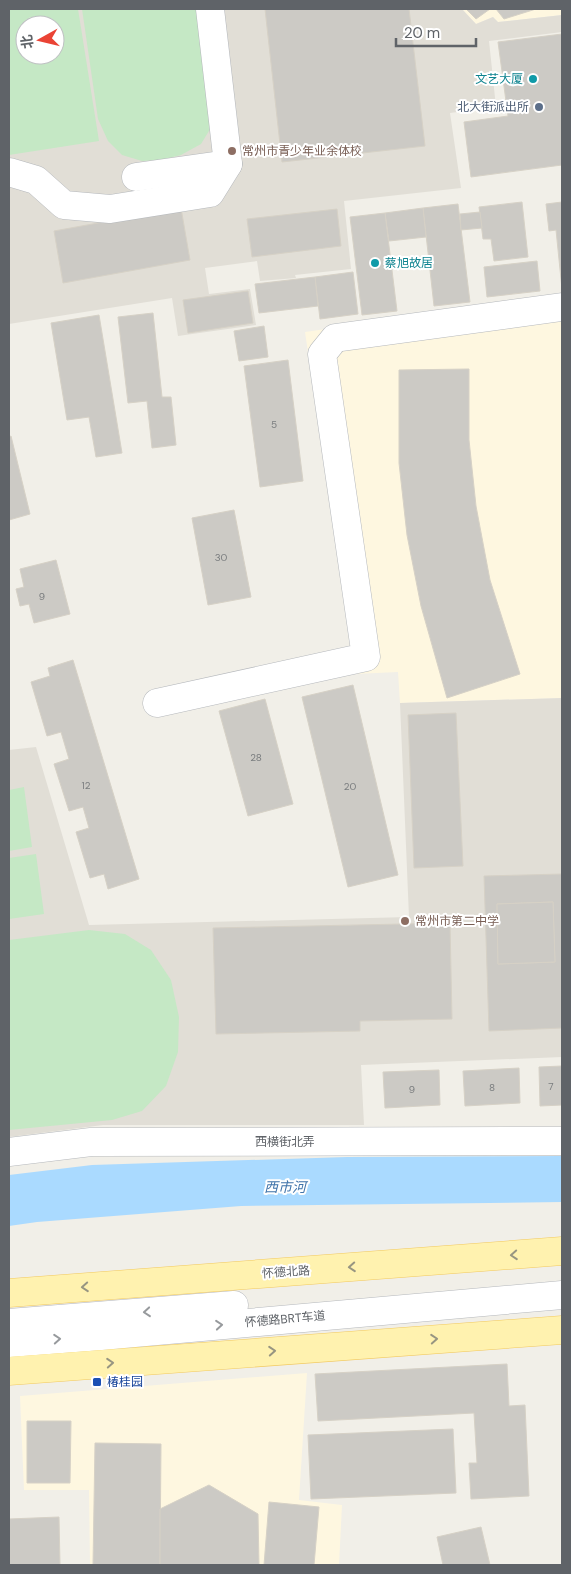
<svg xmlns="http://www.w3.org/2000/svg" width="571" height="1574" font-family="'DM Sans','Noto Sans SC',sans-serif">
<rect width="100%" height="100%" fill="#f1efe8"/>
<!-- commercial -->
<g fill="#fef7e0">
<path d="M462 9H562V15L498 22 493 17 476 24Z"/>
<path d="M562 295V698L400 703 398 672 355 674 305 332Z"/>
<path d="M307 1373 299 1500 342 1505 339 1565H90L89 1490H24L20 1396Z"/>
</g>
<!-- education -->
<g fill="#e1ded6" fill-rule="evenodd">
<path d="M9 9H462L476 24 493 17 498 22 562 15V32L489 41 496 107 450 113 461 188 344 201 351 269 295 275 296 278 260 281 257 261 205 268 209 294 250 289 256 325 178 336 172 298 9 324ZM25 25H55V55H25Z"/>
<path d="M562 698V1057L361 1065 364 1125H103L9 1137V750L36 747 89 925 409 917 400 703Z"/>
</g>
<!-- green -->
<g fill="#c5e8c5" fill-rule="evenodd">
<path d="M9 9H78L99 141 9 155ZM25 25H55V55H25Z"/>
<path d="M82 9H203L212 126 201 144 181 155 161 160 142 161 122 155 108 141 98 119Z"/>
<path d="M24 787 32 847 9 851V790Z"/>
<path d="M36 854 44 914 9 919V858Z"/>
<path d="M89 930 125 934 151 950 171 980 179 1017 178 1052 166 1086 142 1111 112 1120 9 1130V940Z"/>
</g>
<!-- water -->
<path fill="#aadaff" d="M562 1156V1202L241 1206 37 1222 9 1226V1175L92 1165 347 1157Z"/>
<!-- building -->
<g fill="#cccac5" stroke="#d6d1c6" fill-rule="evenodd">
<path d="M265 9H409L425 146 282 162Z"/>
<path d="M466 9H490L476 19Z"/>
<path d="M496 9H536L504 19Z"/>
<path d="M562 34V165L471 177 464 122 508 116 498 42Z"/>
<path d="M522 202 528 257 494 261 491 239H483L479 207Z"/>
<path d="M562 202V289L556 230 549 231 546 204Z"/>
<path d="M458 204 470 302 434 306 423 208Z"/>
<path d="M181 208 190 260 63 283 54 231Z"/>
<path d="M423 208 426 237 389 241 385 213Z"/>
<path d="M337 209 341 246 252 257 247 219Z"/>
<path d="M480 212 482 228 461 230 460 214Z"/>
<path d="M385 213 397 311 362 315 350 217Z"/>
<path d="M537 261 540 291 487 297 484 267Z"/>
<path d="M353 272 358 314 320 319 315 277Z"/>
<path d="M315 277 318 306 259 313 255 284Z"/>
<path d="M248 291 253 323 188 333 183 300Z"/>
<path d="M153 313 162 397H171L176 445 152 448 147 401 128 403 118 317Z"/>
<path d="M99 315 122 453 96 457 89 417 67 420 51 323Z"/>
<path d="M264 326 268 357 239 361 234 331Z"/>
<path d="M288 360 303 481 260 487 244 366Z"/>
<path d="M469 369V440L476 506 490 580 520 674 447 698 421 606 407 535 399 463V370Z"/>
<path d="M11 436 30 514 9 520V437Z"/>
<path d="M234 510 251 597 208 605 192 518Z"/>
<path d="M56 560 70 614 34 623 29 604 20 606 16 589 24 587 20 569Z"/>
<path d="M73 660 139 879 108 889 104 874 90 878 76 832 89 828 83 807 69 811 54 764 69 759 61 732 47 736 31 682 50 676 48 668Z"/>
<path d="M353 685 398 875 348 887 302 697Z"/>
<path d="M265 699 293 804 248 816 219 711Z"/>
<path d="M456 713 463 866 414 868 408 715Z"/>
<path d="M562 874V1028L489 1031 484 876ZM553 902 555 962 498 964 497 904Z"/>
<path d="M553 902 555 962 498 964 497 904Z"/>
<path d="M450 923 452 1019 360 1021V1031L216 1034 213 928Z"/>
<path d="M562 1066V1105L540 1106 539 1067Z"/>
<path d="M519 1068 520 1103 465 1106 463 1071Z"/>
<path d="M439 1070 440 1105 385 1108 383 1072Z"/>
<path d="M507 1364 509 1406 525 1405 529 1496 471 1499 469 1463H477L474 1413 318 1421 315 1374Z"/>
<path d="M27 1421H71L70 1483H27Z"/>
<path d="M453 1429 456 1493 311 1499 308 1435Z"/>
<path d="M95 1443 161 1444 160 1565H93Z"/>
<path d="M209 1485 258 1514 259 1565H160V1509Z"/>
<path d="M269 1502 319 1507 314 1565H264Z"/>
<path d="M59 1517 60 1565H9V1519Z"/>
<path d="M481 1527 490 1565H443L437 1537Z"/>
</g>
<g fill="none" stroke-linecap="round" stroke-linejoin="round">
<defs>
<g id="minor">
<path d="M9 172 36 180 64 205 110 209 210 193 228 164 210 9"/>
<path d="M136 177 228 164"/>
<path d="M157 703 366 657 322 354 335 338 562 307"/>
<path d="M9 1152 91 1142 562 1141"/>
<path d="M9 1323 234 1305"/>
<path d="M9 1343 101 1336 562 1295"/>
</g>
<g id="major">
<path d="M9 1293 562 1251"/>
<path d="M9 1371 562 1330"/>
</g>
</defs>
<!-- minor casing -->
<use href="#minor" stroke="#b5b8bc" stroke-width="29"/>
<!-- major casing -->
<use href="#major" stroke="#f2c960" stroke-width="29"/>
<!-- minor -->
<use href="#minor" stroke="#fff" stroke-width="28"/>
<!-- major -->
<use href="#major" stroke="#fff2af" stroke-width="28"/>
</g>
<!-- one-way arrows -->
<defs><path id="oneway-chevron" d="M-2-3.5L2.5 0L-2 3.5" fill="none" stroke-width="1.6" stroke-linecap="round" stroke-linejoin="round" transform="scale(1.25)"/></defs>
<g stroke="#979581">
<use href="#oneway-chevron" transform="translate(514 1255) rotate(176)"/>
<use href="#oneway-chevron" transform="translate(352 1267) rotate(176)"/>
<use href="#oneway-chevron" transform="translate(85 1287) rotate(176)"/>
<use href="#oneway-chevron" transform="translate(434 1339) rotate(-4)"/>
<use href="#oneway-chevron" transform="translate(272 1351) rotate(-4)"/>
<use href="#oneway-chevron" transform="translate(110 1363) rotate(-4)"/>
</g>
<g stroke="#979a9d">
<use href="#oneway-chevron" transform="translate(147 1312) rotate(175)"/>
<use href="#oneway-chevron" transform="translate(219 1325) rotate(-5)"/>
<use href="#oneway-chevron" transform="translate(57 1339) rotate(-4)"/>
</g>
<!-- markers -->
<g fill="#0f9aa8" stroke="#fff" stroke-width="2">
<circle cx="533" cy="79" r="5"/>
<circle cx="375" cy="263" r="5"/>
</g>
<circle fill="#5c6f8a" stroke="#fff" stroke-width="2" cx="539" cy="107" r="5"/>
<g fill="#8d6e63" stroke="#fff" stroke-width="2">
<circle cx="232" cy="151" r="5"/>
<circle cx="405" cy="921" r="5"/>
</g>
<rect fill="#1a4fb4" stroke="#fff" stroke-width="2" x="92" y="1377" width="10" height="10" rx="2.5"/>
<g text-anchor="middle" stroke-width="4" stroke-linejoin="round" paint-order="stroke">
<!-- number labels -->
<g font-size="10" fill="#7a7d7f">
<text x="274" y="428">5</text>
<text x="221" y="561">30</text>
<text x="42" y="600">9</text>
<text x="256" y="761">28</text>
<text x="86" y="789">12</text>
<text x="350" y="790">20</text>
<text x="551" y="1090">7</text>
<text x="492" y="1091">8</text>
<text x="412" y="1093">9</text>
</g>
<!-- culture labels -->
<g font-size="12" fill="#0d838f" stroke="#fff" text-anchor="end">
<text x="523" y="83">文艺大厦</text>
<text x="385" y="267" text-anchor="start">蔡旭故居</text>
</g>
<!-- service labels -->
<g font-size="12" fill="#4e5e75" stroke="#fff" text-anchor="end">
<text x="529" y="111">北大街派出所</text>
</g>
<!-- education labels -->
<g font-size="12" fill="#785e54" stroke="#fff" text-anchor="start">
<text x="242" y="155">常州市青少年业余体校</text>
<text x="415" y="925">常州市第二中学</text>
</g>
<!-- street labels -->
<g font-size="12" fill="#5f6368" stroke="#fff">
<text x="285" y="1146">西横街北弄</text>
<text transform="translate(286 1272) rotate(-4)" y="4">怀德北路</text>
<text transform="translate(285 1319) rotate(-5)" y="4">怀德路BRT车道</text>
</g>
<!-- transit labels -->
<g font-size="12" fill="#164399" stroke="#fff" text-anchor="start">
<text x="107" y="1386">椿桂园</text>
</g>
<!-- water labels -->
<g font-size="14" font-style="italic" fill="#4174aa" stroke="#fff">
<text x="285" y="1192">西市河</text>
</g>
</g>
<!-- border -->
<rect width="571" height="1574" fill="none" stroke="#5f6368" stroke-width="20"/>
<!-- north arrow -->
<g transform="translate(40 40) rotate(262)"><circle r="24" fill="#ffffff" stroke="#bfc1c3"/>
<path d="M0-4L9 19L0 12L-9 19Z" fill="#ea4335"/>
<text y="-8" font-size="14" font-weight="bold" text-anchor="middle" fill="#5f6368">北</text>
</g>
<!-- scale -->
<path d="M396 38v8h80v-8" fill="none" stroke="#5f6368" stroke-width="2.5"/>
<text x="404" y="38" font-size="15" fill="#5f6368" stroke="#ffffff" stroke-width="4" paint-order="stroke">20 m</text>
</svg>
